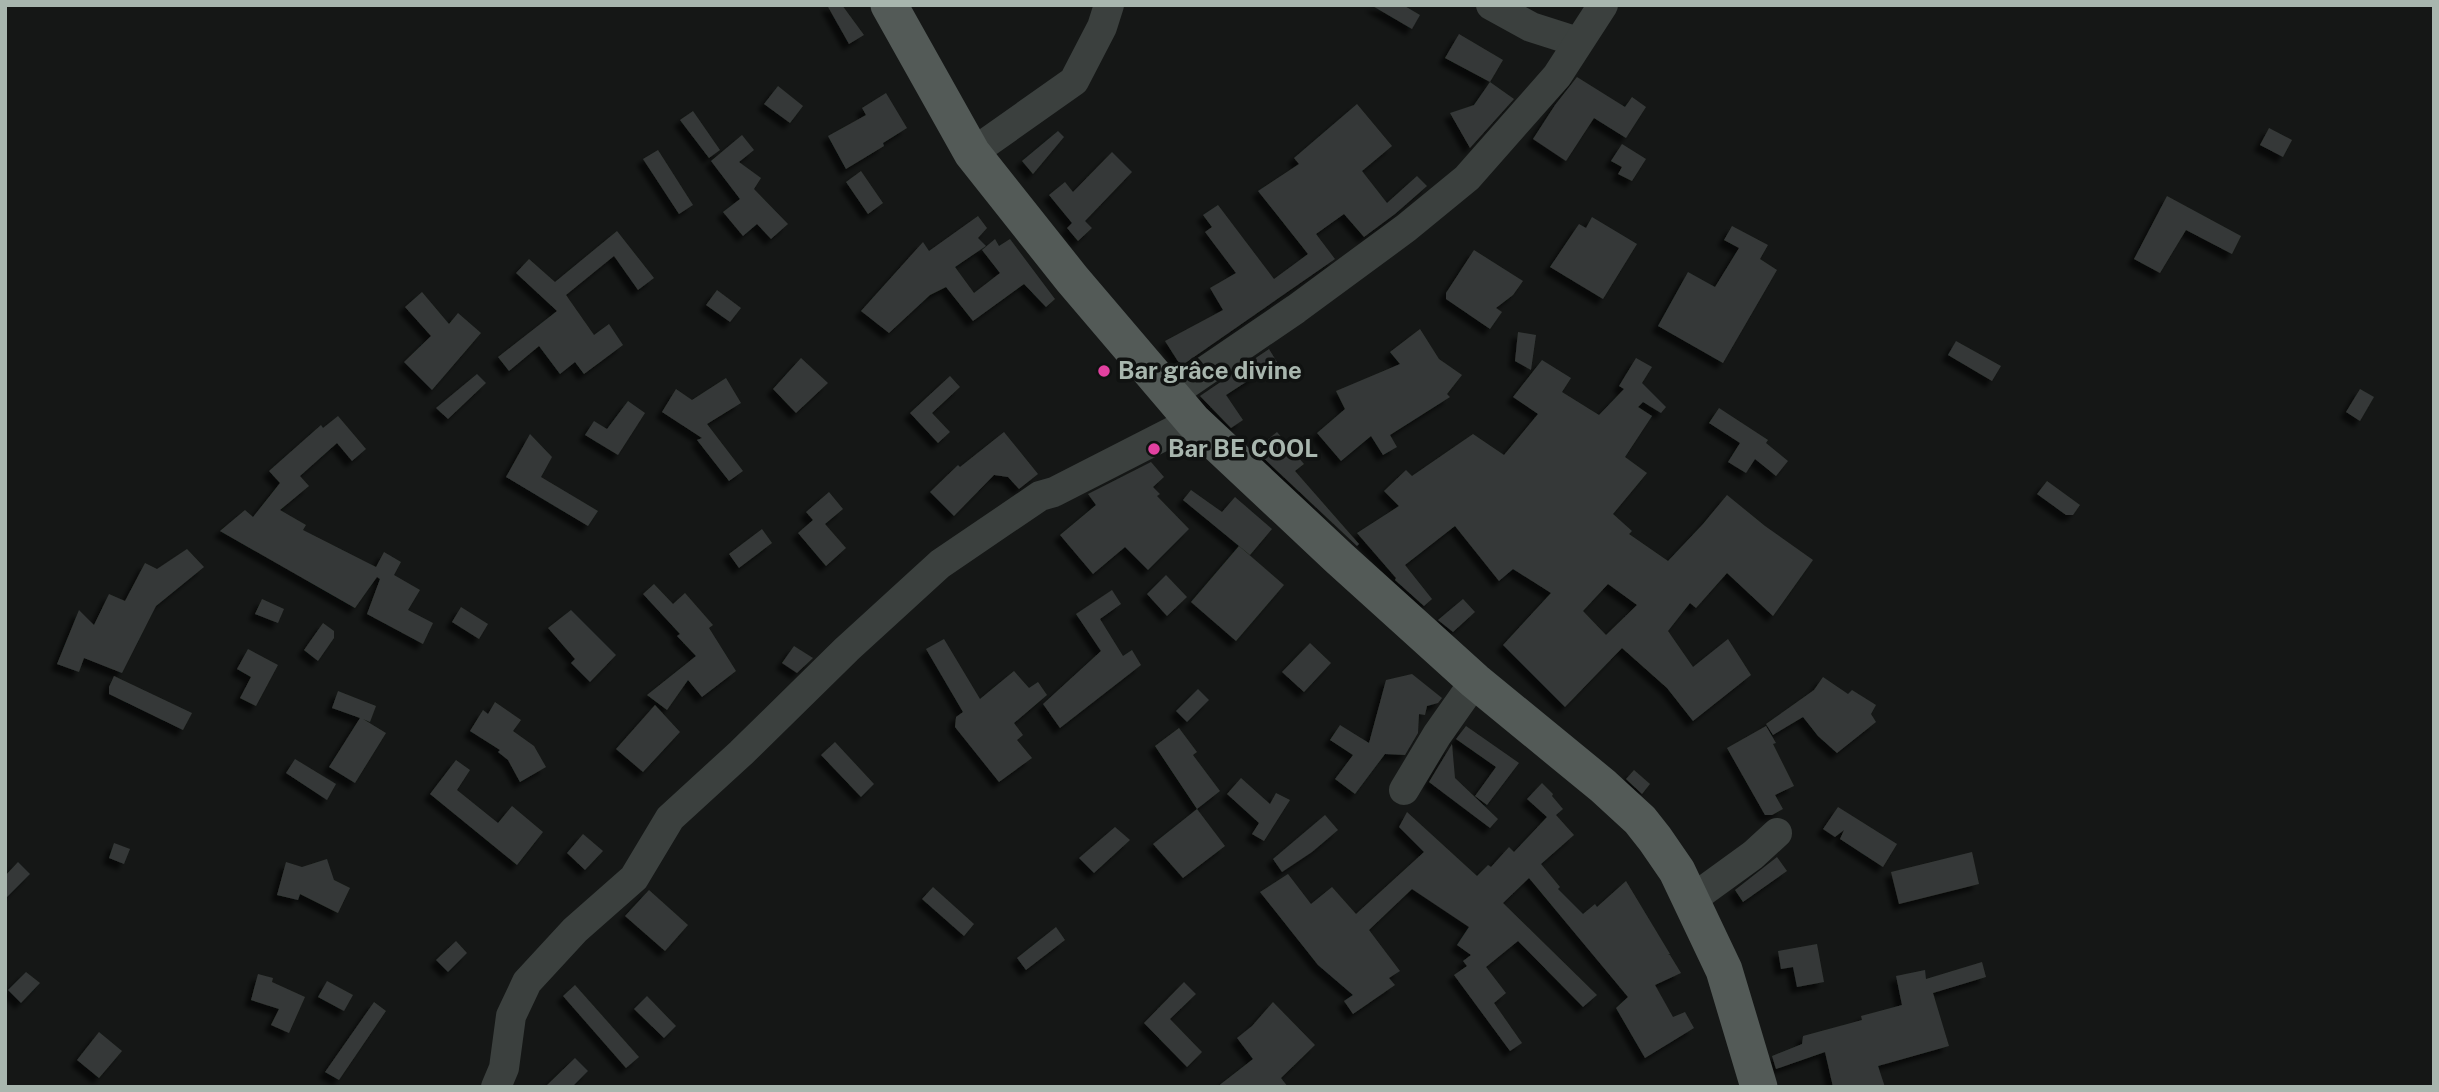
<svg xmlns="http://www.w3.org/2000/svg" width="2439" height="1092" font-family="'Public Sans',sans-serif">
<defs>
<filter id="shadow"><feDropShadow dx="-6" dy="6" stdDeviation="2" flood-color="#0009"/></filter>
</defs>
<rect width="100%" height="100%" fill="#151716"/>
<!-- building -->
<g fill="#353937" fill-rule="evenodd" filter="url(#shadow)">
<path d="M827 5H842L864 35 849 44Z"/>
<path d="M1371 5H1403L1420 15 1412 29Z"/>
<path d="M1459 34 1503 60 1490 82 1445 58Z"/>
<path d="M1577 77 1625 107 1632 97 1646 107 1626 138 1594 118 1566 161 1533 139 1555 105Z"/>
<path d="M1490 82 1514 99 1470 148 1450 113 1474 105Z"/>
<path d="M778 86 803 106 790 123 764 104Z"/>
<path d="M886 93 907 128 883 143 884 146 846 169 828 136 866 115 862 108Z"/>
<path d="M1357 104 1392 146 1362 171 1387 203 1417 176 1427 186 1395 214 1364 237 1344 214 1316 234 1335 259 1181 366 1165 341 1223 310 1210 288 1236 273 1205 232 1212 227 1203 215 1218 205 1274 279 1308 254 1258 191 1299 164 1294 158Z"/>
<path d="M693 111 720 150 709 158 680 120Z"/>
<path d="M2269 128 2292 140 2283 157 2260 145Z"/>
<path d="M1058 131 1064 137 1033 174 1022 161Z"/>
<path d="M742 135 754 150 739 162 761 178 754 189 788 224 771 239 757 224 743 236 723 212 740 199 711 161Z"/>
<path d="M1622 144 1646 159 1632 181 1618 174 1622 167 1611 161Z"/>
<path d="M658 150 693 205 679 214 643 159Z"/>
<path d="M1112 152 1132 172 1085 221 1092 228 1078 241 1067 228 1072 223 1049 195 1065 182 1073 192Z"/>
<path d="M861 171 883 203 868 214 846 182Z"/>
<path d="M2167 196 2241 236 2232 254 2186 230 2160 273 2134 259Z"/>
<path d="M978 216 987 228 978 238 986 246 955 267 974 293 1000 273 982 250 995 239 999 246 1010 239 1055 299 1046 307 1024 284 973 321 946 287 930 295 889 333 861 311 923 242 929 251Z"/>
<path d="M1592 217 1637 244 1603 299 1550 267 1579 224 1586 228Z"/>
<path d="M1732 226 1768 245 1760 259 1777 270 1723 363 1658 326 1688 272 1715 287 1739 248 1724 240Z"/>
<path d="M617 231 654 278 638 290 614 256 566 295 594 335 609 324 623 345 584 374 575 362 560 374 539 346 509 371 498 357 557 311 516 273 529 259 555 282Z"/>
<path d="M1474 250 1523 281 1513 295 1496 308 1502 312 1490 329 1446 299V293Z"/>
<path d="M717 290 741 308 730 322 706 305Z"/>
<path d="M422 292 449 324 458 313 481 333 432 390 404 362 431 336 405 307Z"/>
<path d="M1420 329 1439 359 1462 375 1447 394 1450 397 1390 435 1397 447 1383 455 1371 436 1341 461 1317 433 1345 409 1336 391 1400 364 1390 352Z"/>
<path d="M1518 332 1536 335 1531 370 1515 361Z"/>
<path d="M1956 341 2001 366 1992 381 1948 355Z"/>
<path d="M1269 349 1277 362 1226 395 1243 420 1231 428 1200 396Z"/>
<path d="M801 358 828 383 796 413 773 389Z"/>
<path d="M1636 358 1652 367 1642 383 1666 407 1661 413 1643 402 1638 407 1652 416 1625 457 1647 473 1613 514 1632 531 1629 534 1668 561 1703 524 1727 495 1765 526 1813 560 1773 616 1727 573 1696 608 1690 603 1668 631 1693 667 1728 639 1751 675 1693 721 1667 688 1622 648 1565 707 1503 645 1551 593 1513 569 1499 581 1455 526 1405 565 1432 599 1424 606 1395 580 1396 578 1357 533 1399 506 1384 491 1406 470 1412 476 1473 434 1504 455 1538 414 1513 397 1542 360 1571 378 1562 392 1599 415 1624 389 1619 386ZM1608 584 1637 605 1606 635 1583 611Z"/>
<path d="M477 374 486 383 448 419 436 408Z"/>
<path d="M950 376 960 387 932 413 950 432 938 443 910 413Z"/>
<path d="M726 378 741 403 707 424 743 471 729 481 697 440 702 438 662 412 676 389 692 400Z"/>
<path d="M2360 389 2374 397 2360 421 2346 412Z"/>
<path d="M628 401 645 413 618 455 585 435 594 421 607 429Z"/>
<path d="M1719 408 1768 440 1766 443 1788 461 1776 476 1755 459 1746 473 1728 462 1740 443 1709 423Z"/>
<path d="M338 416 366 449 352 461 337 443 300 476 309 486 280 510 306 525 303 530 376 567 384 552 401 562 394 575 420 590 408 610 433 623 423 644 367 614 380 579 377 577 355 608 220 531 245 510 253 517 280 483 269 471 321 425 323 428Z"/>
<path d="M1004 432 1038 474 1019 489 1008 477 994 475 954 516 930 492 958 465 960 467Z"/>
<path d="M1277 432 1304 464 1295 471 1359 544 1357 546 1255 450Z"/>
<path d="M530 434 552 457 541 477 598 511 588 526 506 477Z"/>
<path d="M1151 462 1164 477 1153 487 1160 494 1157 496 1189 529 1148 570 1125 547 1093 574 1060 535 1096 505 1088 494Z"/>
<path d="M2047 481 2080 505 2073 515H2066L2037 494Z"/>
<path d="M1191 490 1222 512 1235 497 1272 529 1250 555 1183 500Z"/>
<path d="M829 492 843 509 825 524 846 548 826 566 798 533 813 520 806 512Z"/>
<path d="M762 529 772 543 739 568 729 554Z"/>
<path d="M1239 546 1284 585 1236 641 1191 602Z"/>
<path d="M187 549 204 567 156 606 122 673 84 658 79 672 57 664 79 610 94 625 109 594 125 601 145 563 157 569Z"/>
<path d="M1166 575 1187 597 1167 616 1147 594Z"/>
<path d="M654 584 673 604 685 593 713 625 709 628 736 671 702 697 688 680 667 710 647 695 696 656 677 636 680 634 643 594Z"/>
<path d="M1112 590 1121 604 1100 619 1123 656 1132 650 1141 665 1060 728 1043 704 1101 651 1076 614Z"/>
<path d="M262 599 284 609 278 623 255 614Z"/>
<path d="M1463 599 1475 612 1453 632 1438 620Z"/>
<path d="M461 607 488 624 479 639 452 622Z"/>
<path d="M571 610 616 655 590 682 571 663 575 659 548 628Z"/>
<path d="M323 623 334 631V638L318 661 304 650Z"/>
<path d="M944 639 980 699 1014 671 1029 688 1038 682 1047 695 1014 723 1023 735 1017 740 1032 758 999 782 955 727 956 717 963 712 926 649Z"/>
<path d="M1310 643 1331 663 1304 692 1282 672Z"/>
<path d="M794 646 813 658 797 673 782 663Z"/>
<path d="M248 649 278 665 256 706 240 698 251 677 237 669Z"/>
<path d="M1412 674 1442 698 1438 703 1427 706 1425 715 1419 714 1418 733 1405 755 1385 754 1355 794 1335 779 1353 755 1330 740 1340 725 1369 743 1386 680Z"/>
<path d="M114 676 192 713 183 730 109 694V687Z"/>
<path d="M1823 677 1848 694 1852 690 1876 705 1871 714 1876 722 1837 753 1818 736 1803 717 1773 735 1766 724 1814 690Z"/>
<path d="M1198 689 1209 700 1187 722 1176 711Z"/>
<path d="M338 691 376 706 370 722 363 719 386 733 355 783 329 767 360 718 332 708Z"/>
<path d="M495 702 521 720 513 731 534 746 546 767 520 782 508 760 498 752 500 750 470 731 483 710 488 714Z"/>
<path d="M655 705 680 732 643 772 616 749Z"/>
<path d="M1466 726 1519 763 1487 805 1475 796 1496 767 1456 739Z"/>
<path d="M1766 726 1776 743 1773 744 1794 786 1775 795 1783 809 1772 815H1765L1727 748Z"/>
<path d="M1179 728 1197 752 1193 755 1220 791 1197 809 1155 746Z"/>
<path d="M835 742 874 784 861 797 821 755Z"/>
<path d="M1452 744 1455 778 1498 819 1490 828 1429 782Z"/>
<path d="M295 759 336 784 327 800 286 773Z"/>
<path d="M456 760 470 770 457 790 498 823 512 806 543 832 517 865 430 794Z"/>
<path d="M1634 770 1650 784 1642 794 1626 779Z"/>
<path d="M1241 778 1270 804 1276 793 1290 800 1264 841 1252 834 1259 823 1227 794Z"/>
<path d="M1542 783 1553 794 1552 796 1563 809 1556 815 1574 835 1541 864 1560 887 1558 889 1583 914 1595 904 1597 907 1626 881 1670 954 1668 955H1670L1681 973 1655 985 1673 1017 1685 1012 1694 1028 1645 1058 1616 1008 1628 997 1529 878 1503 903 1597 995 1583 1007 1518 941 1486 967 1506 993 1494 1003 1522 1043 1510 1051 1454 975 1467 966 1463 961 1471 955 1457 945 1469 927 1412 889 1369 930 1400 971 1389 978 1395 985 1353 1014 1344 1001 1353 995 1318 965 1260 892 1288 874 1311 904 1332 887 1356 914 1424 852 1399 827 1407 812 1477 876 1488 865 1491 867 1509 847 1514 852 1547 817 1527 799Z"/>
<path d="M1838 807 1897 844 1883 867 1840 839 1844 830 1835 837 1823 829Z"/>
<path d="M1197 809 1225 846 1183 878 1153 844Z"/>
<path d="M1325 815 1338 830 1312 852 1282 872 1273 859Z"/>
<path d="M1115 827 1130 840 1094 873 1079 858Z"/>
<path d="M583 834 603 851 585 870 567 853Z"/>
<path d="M114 843 130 849 124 864 109 858Z"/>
<path d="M1972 852 1979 884 1899 904 1891 872Z"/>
<path d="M1777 857 1787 871 1743 902 1735 890Z"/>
<path d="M327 859 334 880 350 888 338 913 300 894 298 900 277 895 286 862 302 867Z"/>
<path d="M18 862 30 874 5 899V876Z"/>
<path d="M933 887 974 924 964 936 922 899Z"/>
<path d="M649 890 688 925 665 951 625 916Z"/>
<path d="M1056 927 1065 940 1026 970 1017 958Z"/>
<path d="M456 941 467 953 448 972 436 960Z"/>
<path d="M1817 944 1824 982 1797 987 1793 967 1781 969 1778 951Z"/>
<path d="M1982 962 1986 977 1933 993 1949 1046 1878 1066 1885 1087H1833L1825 1052 1776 1069 1772 1056 1802 1044 1803 1036 1862 1020 1861 1016 1902 1005 1896 976 1925 970 1926 979Z"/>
<path d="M26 972 40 983 21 1003 8 990Z"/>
<path d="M258 974 273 978 272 982 305 997 289 1033 271 1025 279 1009 251 1000Z"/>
<path d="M327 981 353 995 344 1011 318 997Z"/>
<path d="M1184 982 1196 994 1170 1019 1202 1052 1187 1067 1144 1023Z"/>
<path d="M575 985 639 1057 626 1068 563 996Z"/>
<path d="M647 996 676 1026 664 1038 634 1009Z"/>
<path d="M374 1002 386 1011 339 1080 325 1072Z"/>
<path d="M1273 1002 1315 1045 1281 1078 1288 1087H1217L1253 1059 1237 1038 1252 1026Z"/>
<path d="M99 1032 122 1051 99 1078 77 1060Z"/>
<path d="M575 1058 588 1071 572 1087H545Z"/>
</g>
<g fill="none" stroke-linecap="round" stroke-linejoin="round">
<!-- minor -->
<g stroke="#3b403e" stroke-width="30">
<path d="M1491 5 1531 27 1578 42"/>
<path d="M972 153 1074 81 1102 27 1109 5"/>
<path d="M1170 395 1296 309 1406 228 1467 178 1557 76 1603 5"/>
<path d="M1404 790 1437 735 1475 681"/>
<path d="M1691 900 1753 855 1777 833"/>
<path d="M496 1087 504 1068 511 1016 527 982 575 930 634 878 670 818 741 753 847 649 940 564 1040 496 1054 492 1193 421"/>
</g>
<!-- major -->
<path stroke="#535a57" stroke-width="37" d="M889 5 972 153 1072 279 1193 421 1339 558 1475 681 1603 786 1640 820 1655 839 1677 871 1724 970 1759 1087"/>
</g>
<!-- markers -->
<g fill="#e241a0" stroke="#101211" stroke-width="2.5">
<circle cx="1104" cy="371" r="7"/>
<circle cx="1154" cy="449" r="7"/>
</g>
<g text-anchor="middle" stroke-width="7" stroke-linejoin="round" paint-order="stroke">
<!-- poi labels -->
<g font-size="24" font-weight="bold" fill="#a8b6ae" stroke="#101211" text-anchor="start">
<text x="1118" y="379">Bar grâce divine</text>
<text x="1168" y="457">Bar BE COOL</text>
</g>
</g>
<!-- border -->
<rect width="2439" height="1092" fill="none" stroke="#a8b6ae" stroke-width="14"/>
</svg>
